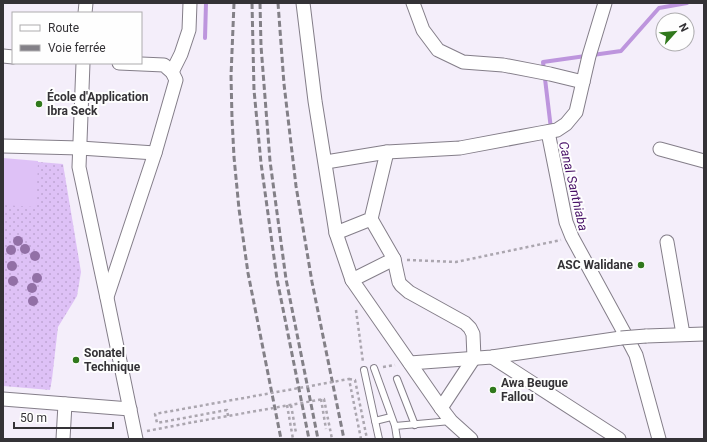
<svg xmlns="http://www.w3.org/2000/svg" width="707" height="442" font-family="Roboto,sans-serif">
<defs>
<pattern id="grass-dots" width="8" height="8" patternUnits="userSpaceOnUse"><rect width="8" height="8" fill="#dec1f6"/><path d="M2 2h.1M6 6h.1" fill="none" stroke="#bfa6d4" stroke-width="1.8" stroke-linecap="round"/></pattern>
</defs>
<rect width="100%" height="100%" fill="#f4eefa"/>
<!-- grass -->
<path fill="url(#grass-dots)" d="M3 159 63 164 81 272 77 296 58 327 52 379 50 390 3 386Z"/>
<!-- garden -->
<path fill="#dec1f6" d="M3 158 38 161 36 207 3 205Z"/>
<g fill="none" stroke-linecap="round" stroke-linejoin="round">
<!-- stream -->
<g stroke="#bd95dd" stroke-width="4">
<path d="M205 38 206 3"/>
<path d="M551 129 543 62 621 51 659 8 687 3"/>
</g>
<defs>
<g id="lane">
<path d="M374 368 395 426 397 439"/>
<path d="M364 370 379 439"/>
<path d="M397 379 415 425"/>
<path d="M375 421 391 417"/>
<path d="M395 426 451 421"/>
</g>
<g id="street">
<path d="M303 3 315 101 336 233 352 280 441 408 451 421 471 439"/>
<path d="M413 3 423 30 438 50 463 62 503 65 550 74 583 82"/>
<path d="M85 13 86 3"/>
<path d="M3 56 13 57"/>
<path d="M83 63 79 167 107 298 136 439"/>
<path d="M172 72 181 54 189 30 190 3"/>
<path d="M548 132 566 222 572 237 626 336 636 355 659 439"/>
<path d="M3 146 80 148 155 153"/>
<path d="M660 149 704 161"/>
<path d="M326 162 387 152 460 148 540 133 557 130 566 124 576 112 589 56 605 3"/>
<path d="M336 233 371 219 387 152"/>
<path d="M667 242 683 334"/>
<path d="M394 259 399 282 401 285 409 292 465 323 470 328 473 334 474 358 441 408"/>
<path d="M352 280 394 259 371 219"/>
<path d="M107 297 155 153 176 80 172 72 164 65 119 63"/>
<path d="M646 336 704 334"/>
<path d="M492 357 619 439"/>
<path d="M410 363 492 357 621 338"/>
<path d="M3 399 130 409"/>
<path d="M63 439 65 404"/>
</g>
</defs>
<!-- lane casing -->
<use href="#lane" stroke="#847e89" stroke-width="8"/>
<!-- street casing -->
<use href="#street" stroke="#847e89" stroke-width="15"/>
<!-- path -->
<g stroke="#aba6af" stroke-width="2.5" stroke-dasharray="3 3" stroke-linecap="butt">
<path d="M407 260 456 262 561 240"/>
<path d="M356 310 363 362"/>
<path d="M383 367 395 365"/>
<path d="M349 379 355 380 367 439"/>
<path d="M321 399 326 429"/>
<path d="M287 405 293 439"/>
<path d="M291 405 296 433"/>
<path d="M147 431 194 422"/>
</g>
<!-- lane -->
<use href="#lane" stroke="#fff" stroke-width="6"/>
<!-- street -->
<use href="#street" stroke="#fff" stroke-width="13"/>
<!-- rail -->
<g stroke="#838087" stroke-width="3" stroke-dasharray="6 3" stroke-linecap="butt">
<path d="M234 3 231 76 232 118 234 157 239 209 248 273 281 439"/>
<path d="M252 3 254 90 261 163 277 279 309 439"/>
<path d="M260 3 261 46 270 161 286 279 318 439"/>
<path d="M278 3 284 84 296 186 312 282 344 439"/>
</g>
<defs>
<path id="street-bridge" d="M621 338 646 336"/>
</defs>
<!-- street-bridge casing -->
<use href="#street-bridge" stroke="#847e89" stroke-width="15" stroke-linecap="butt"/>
<!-- path-bridge -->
<g stroke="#aba6af" stroke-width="2.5" stroke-dasharray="3 3" stroke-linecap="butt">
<path d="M228 416 227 410 157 423 155 414 349 379 361 439"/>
<path d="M194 422 324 399 332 439"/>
</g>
<!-- street-bridge -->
<use href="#street-bridge" stroke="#fff" stroke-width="13"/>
</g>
<!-- trees -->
<g fill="#9270a6">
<circle cx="18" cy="241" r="5"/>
<circle cx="25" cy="249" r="5"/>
<circle cx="11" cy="250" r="5"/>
<circle cx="35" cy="256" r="5"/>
<circle cx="12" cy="266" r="5"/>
<circle cx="37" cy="278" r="5"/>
<circle cx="13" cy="281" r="5"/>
<circle cx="32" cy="288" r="5"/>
<circle cx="33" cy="301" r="5"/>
</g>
<!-- markers -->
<g fill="#30781c" stroke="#fefefe" stroke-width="1.5">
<circle cx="39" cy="104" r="4"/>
<circle cx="641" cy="265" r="4"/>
<circle cx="76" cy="360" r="4"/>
<circle cx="493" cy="390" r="4"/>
</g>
<g text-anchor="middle" stroke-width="4" stroke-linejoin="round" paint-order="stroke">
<!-- poi labels -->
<g font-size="12" font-weight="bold" fill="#343236" stroke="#fefefe" text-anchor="start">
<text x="47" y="101">École d'Application<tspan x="47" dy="14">Ibra Seck</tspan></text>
<text x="633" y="269" text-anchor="end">ASC Walidane</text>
<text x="84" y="357">Sonatel<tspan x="84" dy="14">Technique</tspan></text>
<text x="501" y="387">Awa Beugue<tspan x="501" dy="14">Fallou</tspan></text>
</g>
<!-- water labels -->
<g font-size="13" font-style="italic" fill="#4a1369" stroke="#fefefe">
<text transform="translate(574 186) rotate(77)" y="5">Canal Santhiaba</text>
</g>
</g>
<!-- border -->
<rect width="707" height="442" fill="none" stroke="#343236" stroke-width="8"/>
<!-- legend -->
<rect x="12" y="12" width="130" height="52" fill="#fefefe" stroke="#adacae"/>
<rect x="20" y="25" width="20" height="6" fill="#ffffff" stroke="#adacae"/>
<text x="48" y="32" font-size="12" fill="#343236">Route</text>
<rect x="20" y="45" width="20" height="6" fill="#838087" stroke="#adacae"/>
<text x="48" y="52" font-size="12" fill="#343236">Voie ferrée</text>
<!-- north arrow -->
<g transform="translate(675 32) rotate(63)"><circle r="19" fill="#fefefe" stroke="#adacae"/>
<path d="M0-3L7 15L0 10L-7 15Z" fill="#30781c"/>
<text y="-6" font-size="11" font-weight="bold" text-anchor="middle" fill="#343236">N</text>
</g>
<!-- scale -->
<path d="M14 422v6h99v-6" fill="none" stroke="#343236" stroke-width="2"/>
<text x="20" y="422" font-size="12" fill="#343236" stroke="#fefefe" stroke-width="3" paint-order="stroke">50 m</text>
</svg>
